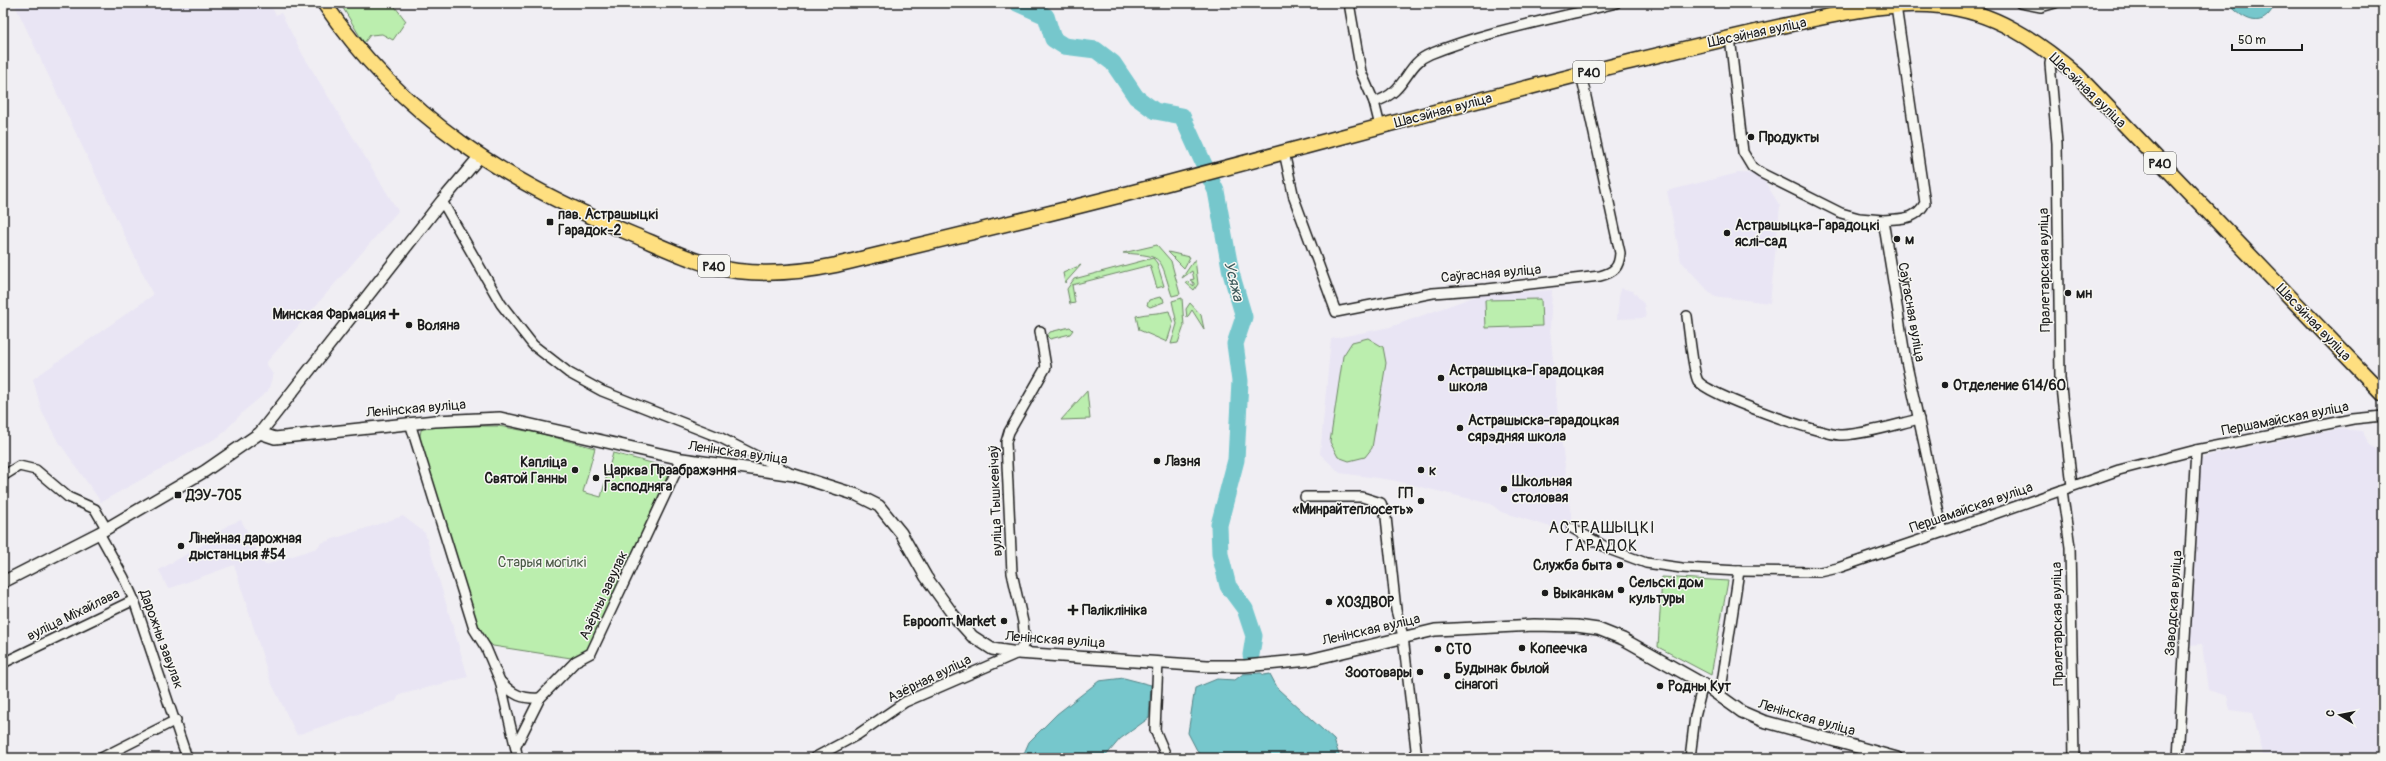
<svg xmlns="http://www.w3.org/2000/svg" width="2386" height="761" font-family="Pangolin,sans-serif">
<rect width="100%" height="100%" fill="#f0eef3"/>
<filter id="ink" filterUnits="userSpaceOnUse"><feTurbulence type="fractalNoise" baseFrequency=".025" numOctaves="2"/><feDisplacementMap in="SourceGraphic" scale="8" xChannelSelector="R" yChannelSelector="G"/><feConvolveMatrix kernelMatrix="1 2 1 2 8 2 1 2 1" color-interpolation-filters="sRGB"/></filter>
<g filter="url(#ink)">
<!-- built -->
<g fill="#e9e5f4">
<path d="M14 3H269L276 15 281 13 303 55 398 211 266 363 273 375 268 391 244 411 220 436 101 502 56 438 42 412 33 379 153 295Z"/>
<path d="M1738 173 1760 174 1780 206 1770 303 1713 296 1681 261 1667 191Z"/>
<path d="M1620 288 1633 291 1644 304 1646 318 1617 319Z"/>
<path d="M1552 290 1550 328 1558 416 1573 523 1571 533 1501 512 1491 504 1392 480 1340 473 1320 454 1331 339 1390 327 1479 295Z"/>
<path d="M2339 429 2362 431 2370 445 2383 454V758H2375L2371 746 2374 758H2264L2253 713 2230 710 2227 696 2208 690 2202 644 2188 645 2199 460 2205 456Z"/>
<path d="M403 516 425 533 468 677 399 695 396 701 297 735 270 680 234 565 168 589 159 570 201 546 228 525 241 520 265 565 317 548 321 543Z"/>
</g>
<!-- green -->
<g fill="#bbeeae" stroke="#6c8565">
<path d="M340 3H392L406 21 393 40 382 34 370 35 364 43Z"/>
<path d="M1157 245 1171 261 1180 294 1172 296C1159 257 1166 256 1123 253Z"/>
<path d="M1168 252 1190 257 1184 268Z"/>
<path d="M1153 258 1157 263 1164 286 1157 288 1150 265 1072 285 1075 303 1070 304 1067 289 1074 279Z"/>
<path d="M1195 259 1198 284 1194 290 1186 283 1187 281 1194 286V283L1190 280 1194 279 1192 271 1182 278Z"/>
<path d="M1081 265 1065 283 1063 273Z"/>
<path d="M1160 297 1163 298 1164 302 1150 307 1147 305 1149 300Z"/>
<path d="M1182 298 1184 326 1178 343 1171 344 1177 324 1172 301Z"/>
<path d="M1541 299 1542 326 1486 328 1485 300Z"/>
<path d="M1190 303 1201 315 1204 329 1192 310 1187 318 1186 309Z"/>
<path d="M1169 311 1173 323 1167 342 1139 330 1136 316C1147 313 1157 314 1169 311Z"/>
<path d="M1070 327 1073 330 1070 334 1050 339 1047 336 1050 332Z"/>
<path d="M1368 338 1383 347 1386 363 1372 448 1365 457 1349 461 1338 457 1330 442 1343 356 1352 342Z"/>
<path d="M1087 391 1090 419 1061 420Z"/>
<path d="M428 426H498L538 433 595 448 583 492 601 497 613 453 671 468 590 651 582 656 571 658 493 646 481 636 419 441 421 430Z"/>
<path d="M1662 577 1728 581 1711 675 1658 647Z"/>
</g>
<!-- water -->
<g fill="#76c7cc" stroke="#528386">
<path d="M2228 3H2275C2264 32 2243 20 2228 3Z"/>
<path d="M1261 673 1264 675 1270 674 1278 689 1334 740 1340 758H1201L1188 733 1195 688 1217 679 1235 680 1243 674Z"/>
<path d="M1124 678 1151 685 1149 718 1120 739 1104 758H1022L1029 742 1057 714 1099 681Z"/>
</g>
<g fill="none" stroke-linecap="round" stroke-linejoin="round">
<!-- river -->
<path stroke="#76c7cc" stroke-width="17" d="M1017 3 1046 16 1053 39 1064 46 1096 50 1113 63 1136 97 1155 111 1182 116 1216 191 1231 273 1244 317 1235 344 1240 381 1236 460 1219 525 1220 554 1228 586 1245 609 1254 636 1251 655"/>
<defs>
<g id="minor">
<path d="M1349 3 1361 72 1374 102 1380 126"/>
<path d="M2020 3 2041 7 2055 3"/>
<path d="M1896 6 1925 203C1915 221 1902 218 1883 220L1906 361 1943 532"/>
<path d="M1730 37 1743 152 1752 167 1761 173 1841 213 1859 218 1883 220"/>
<path d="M2052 54 2050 64 2057 143 2060 378 2072 486"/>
<path d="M1374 102C1407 93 1405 64 1430 54 1489 30 1554 19 1616 3"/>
<path d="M1284 152 1294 198 1336 312 1433 293 1487 289 1600 276C1614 272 1619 268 1620 253L1581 74"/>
<path d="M442 201 501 304 533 345 569 373 602 391 721 438 788 472"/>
<path d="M1687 316C1689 329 1693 373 1698 381 1708 395 1823 436 1842 435 1867 434 1894 425 1919 419"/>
<path d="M410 423 474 629 486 648 500 681 518 758"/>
<path d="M3 476 19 466 36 470 68 497 95 509 106 528"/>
<path d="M2062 490 2070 547 2074 758"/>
<path d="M1305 497H1362L1381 503 1386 517 1396 610 1403 636 1417 758"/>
<path d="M1572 528 1611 550 1646 563 1682 568 1739 571 1820 572 1838 568 1943 532 2119 470 2196 450 2353 419 2383 416"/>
<path d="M99 533 124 578 134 600 187 758"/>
<path d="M1158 662 1155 730 1167 758"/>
<path d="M3 663 134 600"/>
<path d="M501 682C513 695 522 699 540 698"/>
<path d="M1720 696 1739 571"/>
<path d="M516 746 540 698 576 661 591 653 682 459"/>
<path d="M101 758 176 720"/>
<path d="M814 758 857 735 905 702 1018 653 1025 642 1023 622 1012 573 1006 442 1009 432 1046 367 1040 331"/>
<path d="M1690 758 1695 716 1703 684"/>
<path d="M2178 758 2196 450"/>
</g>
<g id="tertiary">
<path d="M260 433 275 438 435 421 500 418 682 459 794 475 857 495 879 506 901 533 926 577 954 616 972 636 992 649 1018 653 1207 666H1245L1309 660 1435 630 1534 625 1577 626 1598 629 1623 639 1703 684 1742 712 1763 721 1897 758"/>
<path d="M3 582 99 533 205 471 260 433 442 201 480 156"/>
</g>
<path id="primary" d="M324 3C402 118 508 183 634 235 667 249 701 266 737 271 771 275 803 272 836 265 952 237 1068 210 1183 179 1325 142 1467 102 1609 67 1675 51 1740 35 1805 21 1849 12 1895 1 1940 6 1993 11 2038 41 2077 75L2383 394"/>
</defs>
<!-- minor casing -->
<use href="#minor" stroke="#1c1c1c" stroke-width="12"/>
<!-- tertiary casing -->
<use href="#tertiary" stroke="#1c1c1c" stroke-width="14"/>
<!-- primary casing -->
<use href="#primary" stroke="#1c1c1c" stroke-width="17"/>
<!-- minor -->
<use href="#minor" stroke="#f6f6f2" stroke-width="9"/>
<!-- tertiary -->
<use href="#tertiary" stroke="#f6f6f2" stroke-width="11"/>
<!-- primary -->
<use href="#primary" stroke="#fedf80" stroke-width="14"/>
</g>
</g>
<!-- markers -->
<g fill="#1c1c1c" stroke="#f6f6f2" stroke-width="1.5">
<circle cx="1751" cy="137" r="4"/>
<rect x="546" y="218" width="8" height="8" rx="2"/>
<circle cx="1727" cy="233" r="4"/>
<circle cx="1897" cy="239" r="4"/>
<circle cx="2068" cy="293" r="4"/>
<path d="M392 308h4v4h4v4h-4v4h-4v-4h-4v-4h4z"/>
<circle cx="409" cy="325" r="4"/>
<circle cx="1441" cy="378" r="4"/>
<circle cx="1945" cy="385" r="4"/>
<circle cx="1460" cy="428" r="4"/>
<circle cx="1157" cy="461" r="4"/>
<circle cx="575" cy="470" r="4"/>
<circle cx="1421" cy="470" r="4"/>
<circle cx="596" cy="478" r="4"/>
<circle cx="1504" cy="489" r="4"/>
<rect x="174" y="491" width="8" height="8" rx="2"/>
<circle cx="1421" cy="501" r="4"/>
<circle cx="181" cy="546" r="4"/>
<circle cx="1620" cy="565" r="4"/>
<circle cx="1621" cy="590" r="4"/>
<circle cx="1545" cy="593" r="4"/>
<circle cx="1329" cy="602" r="4"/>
<path d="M1071 604h4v4h4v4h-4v4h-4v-4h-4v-4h4z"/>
<circle cx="1004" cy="621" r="4"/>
<circle cx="1522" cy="648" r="4"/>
<circle cx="1438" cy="649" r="4"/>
<circle cx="1420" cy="672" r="4"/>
<circle cx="1447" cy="676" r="4"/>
<circle cx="1660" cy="686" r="4"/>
</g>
<g text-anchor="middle" stroke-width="3" stroke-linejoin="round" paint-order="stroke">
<!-- shield labels -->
<g fill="#f6f6f2" stroke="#5d5d5c" stroke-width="1">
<rect x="1573" y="61" width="32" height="22" rx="3"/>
<rect x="2144" y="152" width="32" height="22" rx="3"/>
<rect x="698" y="255" width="32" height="22" rx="3"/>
</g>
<g font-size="13" font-weight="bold" fill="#1c1c1c">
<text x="1589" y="77">Р40</text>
<text x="2160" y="168">Р40</text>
<text x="714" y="271">Р40</text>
</g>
<!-- street labels -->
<g font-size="14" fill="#1c1c1c" stroke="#f6f6f2">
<text transform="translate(1757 32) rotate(-12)" y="5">Шасэйная вуліца</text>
<text transform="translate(2088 90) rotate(44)" y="5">Шасэйная вуліца</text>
<text transform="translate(1443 110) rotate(-15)" y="5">Шасэйная вуліца</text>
<text transform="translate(2044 270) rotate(-91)" y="5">Пралетарская вуліца</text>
<text transform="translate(1491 273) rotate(-5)" y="5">Саўгасная вуліца</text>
<text transform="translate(1912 312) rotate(80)" y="5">Саўгасная вуліца</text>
<text transform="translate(2314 322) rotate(46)" y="5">Шасэйная вуліца</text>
<text transform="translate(416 408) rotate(-5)" y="5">Ленінская вуліца</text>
<text transform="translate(2285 418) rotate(-11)" y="5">Першамайская вуліца</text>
<text transform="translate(738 452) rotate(8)" y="5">Ленінская вуліца</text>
<text transform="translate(995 501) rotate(-92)" y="5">вуліца Тышкевічаў</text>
<text transform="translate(1971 507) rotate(-19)" y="5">Першамайская вуліца</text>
<text transform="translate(603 595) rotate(-65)" y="5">Азёрны завулак</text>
<text transform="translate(2173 603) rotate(-86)" y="5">Заводская вуліца</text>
<text transform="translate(73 614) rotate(-26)" y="5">вуліца Міхайлава</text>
<text transform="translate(2057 624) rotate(-91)" y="5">Пралетарская вуліца</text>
<text transform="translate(1371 629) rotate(-13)" y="5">Ленінская вуліца</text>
<text transform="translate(162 639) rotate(70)" y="5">Дарожны завулак</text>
<text transform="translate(1055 639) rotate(4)" y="5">Ленінская вуліца</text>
<text transform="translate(929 678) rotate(-26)" y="5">Азёрная вуліца</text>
<text transform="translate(1807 717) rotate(16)" y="5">Ленінская вуліца</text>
</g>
<!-- poi labels -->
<g font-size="14" font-weight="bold" fill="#1c1c1c" stroke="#f6f6f2" text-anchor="start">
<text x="1759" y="142">Продукты</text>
<text x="558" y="219">пав. Астрашыцкі<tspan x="558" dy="16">Гарадок-2</tspan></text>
<text x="1735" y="230">Астрашыцка-Гарадоцкі<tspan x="1735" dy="16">яслі-сад</tspan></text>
<text x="1905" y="244">м</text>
<text x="2076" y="298">мн</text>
<text x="386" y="319" text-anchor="end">Минская Фармация</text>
<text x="417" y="330">Воляна</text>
<text x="1449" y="375">Астрашыцка-Гарадоцкая<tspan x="1449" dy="16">школа</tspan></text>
<text x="1953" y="390">Отделение 614/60</text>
<text x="1468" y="425">Астрашыска-гарадоцкая<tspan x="1468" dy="16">сярэдняя школа</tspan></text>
<text x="1165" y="466">Лазня</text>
<text x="567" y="467" text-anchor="end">Капліца<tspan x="567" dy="16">Святой Ганны</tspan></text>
<text x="604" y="475">Царква Праабражэння<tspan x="604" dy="16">Гасподняга</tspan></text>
<text x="1429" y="475">к</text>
<text x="1512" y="486">Школьная<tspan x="1512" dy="16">столовая</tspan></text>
<text x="1413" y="498" text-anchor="end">ГП<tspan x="1413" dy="16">«Минрайтеплосеть»</tspan></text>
<text x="186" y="500">ДЭУ-705</text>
<text x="189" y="543">Лінейная дарожная<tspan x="189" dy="16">дыстанцыя #54</tspan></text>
<text x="1612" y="570" text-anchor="end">Служба быта</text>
<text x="1629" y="587">Сельскі дом<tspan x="1629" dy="16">культуры</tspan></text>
<text x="1553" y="598">Выканкам</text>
<text x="1337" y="607">ХОЗДВОР</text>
<text x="1082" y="615">Паліклініка</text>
<text x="996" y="626" text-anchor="end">Евроопт Market</text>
<text x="1530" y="653">Копеечка</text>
<text x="1446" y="654">СТО</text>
<text x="1455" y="673">Будынак былой<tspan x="1455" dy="16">сінагогі</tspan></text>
<text x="1412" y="677" text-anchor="end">Зоотовары</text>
<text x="1668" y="691">Родны Кут</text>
</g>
<!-- park labels -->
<g font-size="14" fill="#4c5b48" stroke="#f6f6f2">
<text x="542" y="567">Старыя могілкі</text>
</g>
<!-- water labels -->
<g font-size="15" font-style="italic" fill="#3c585a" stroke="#f6f6f2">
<text transform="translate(1234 281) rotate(76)" y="5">Усяжа</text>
</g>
<!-- quarter labels -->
<g font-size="16" letter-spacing="1" fill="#1c1c1c" stroke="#f6f6f2">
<text x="1602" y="533">АСТРАШЫЦКІ<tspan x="1602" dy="18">ГАРАДОК</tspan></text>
</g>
</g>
<!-- margin -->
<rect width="2386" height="761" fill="none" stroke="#f6f6f2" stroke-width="16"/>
<rect x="8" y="8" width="2370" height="745" fill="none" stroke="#1c1c1c" stroke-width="1.5" filter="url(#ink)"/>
<!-- north arrow -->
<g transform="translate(2340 715) rotate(280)" stroke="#f6f6f2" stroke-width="3" paint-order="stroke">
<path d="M0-3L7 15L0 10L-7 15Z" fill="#1c1c1c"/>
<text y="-6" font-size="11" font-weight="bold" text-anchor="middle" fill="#1c1c1c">С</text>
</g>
<!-- scale -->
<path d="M2232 44v6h70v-6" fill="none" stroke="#1c1c1c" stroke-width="2"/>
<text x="2238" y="44" font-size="12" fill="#1c1c1c" stroke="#f6f6f2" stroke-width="3" paint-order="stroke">50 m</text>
</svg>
